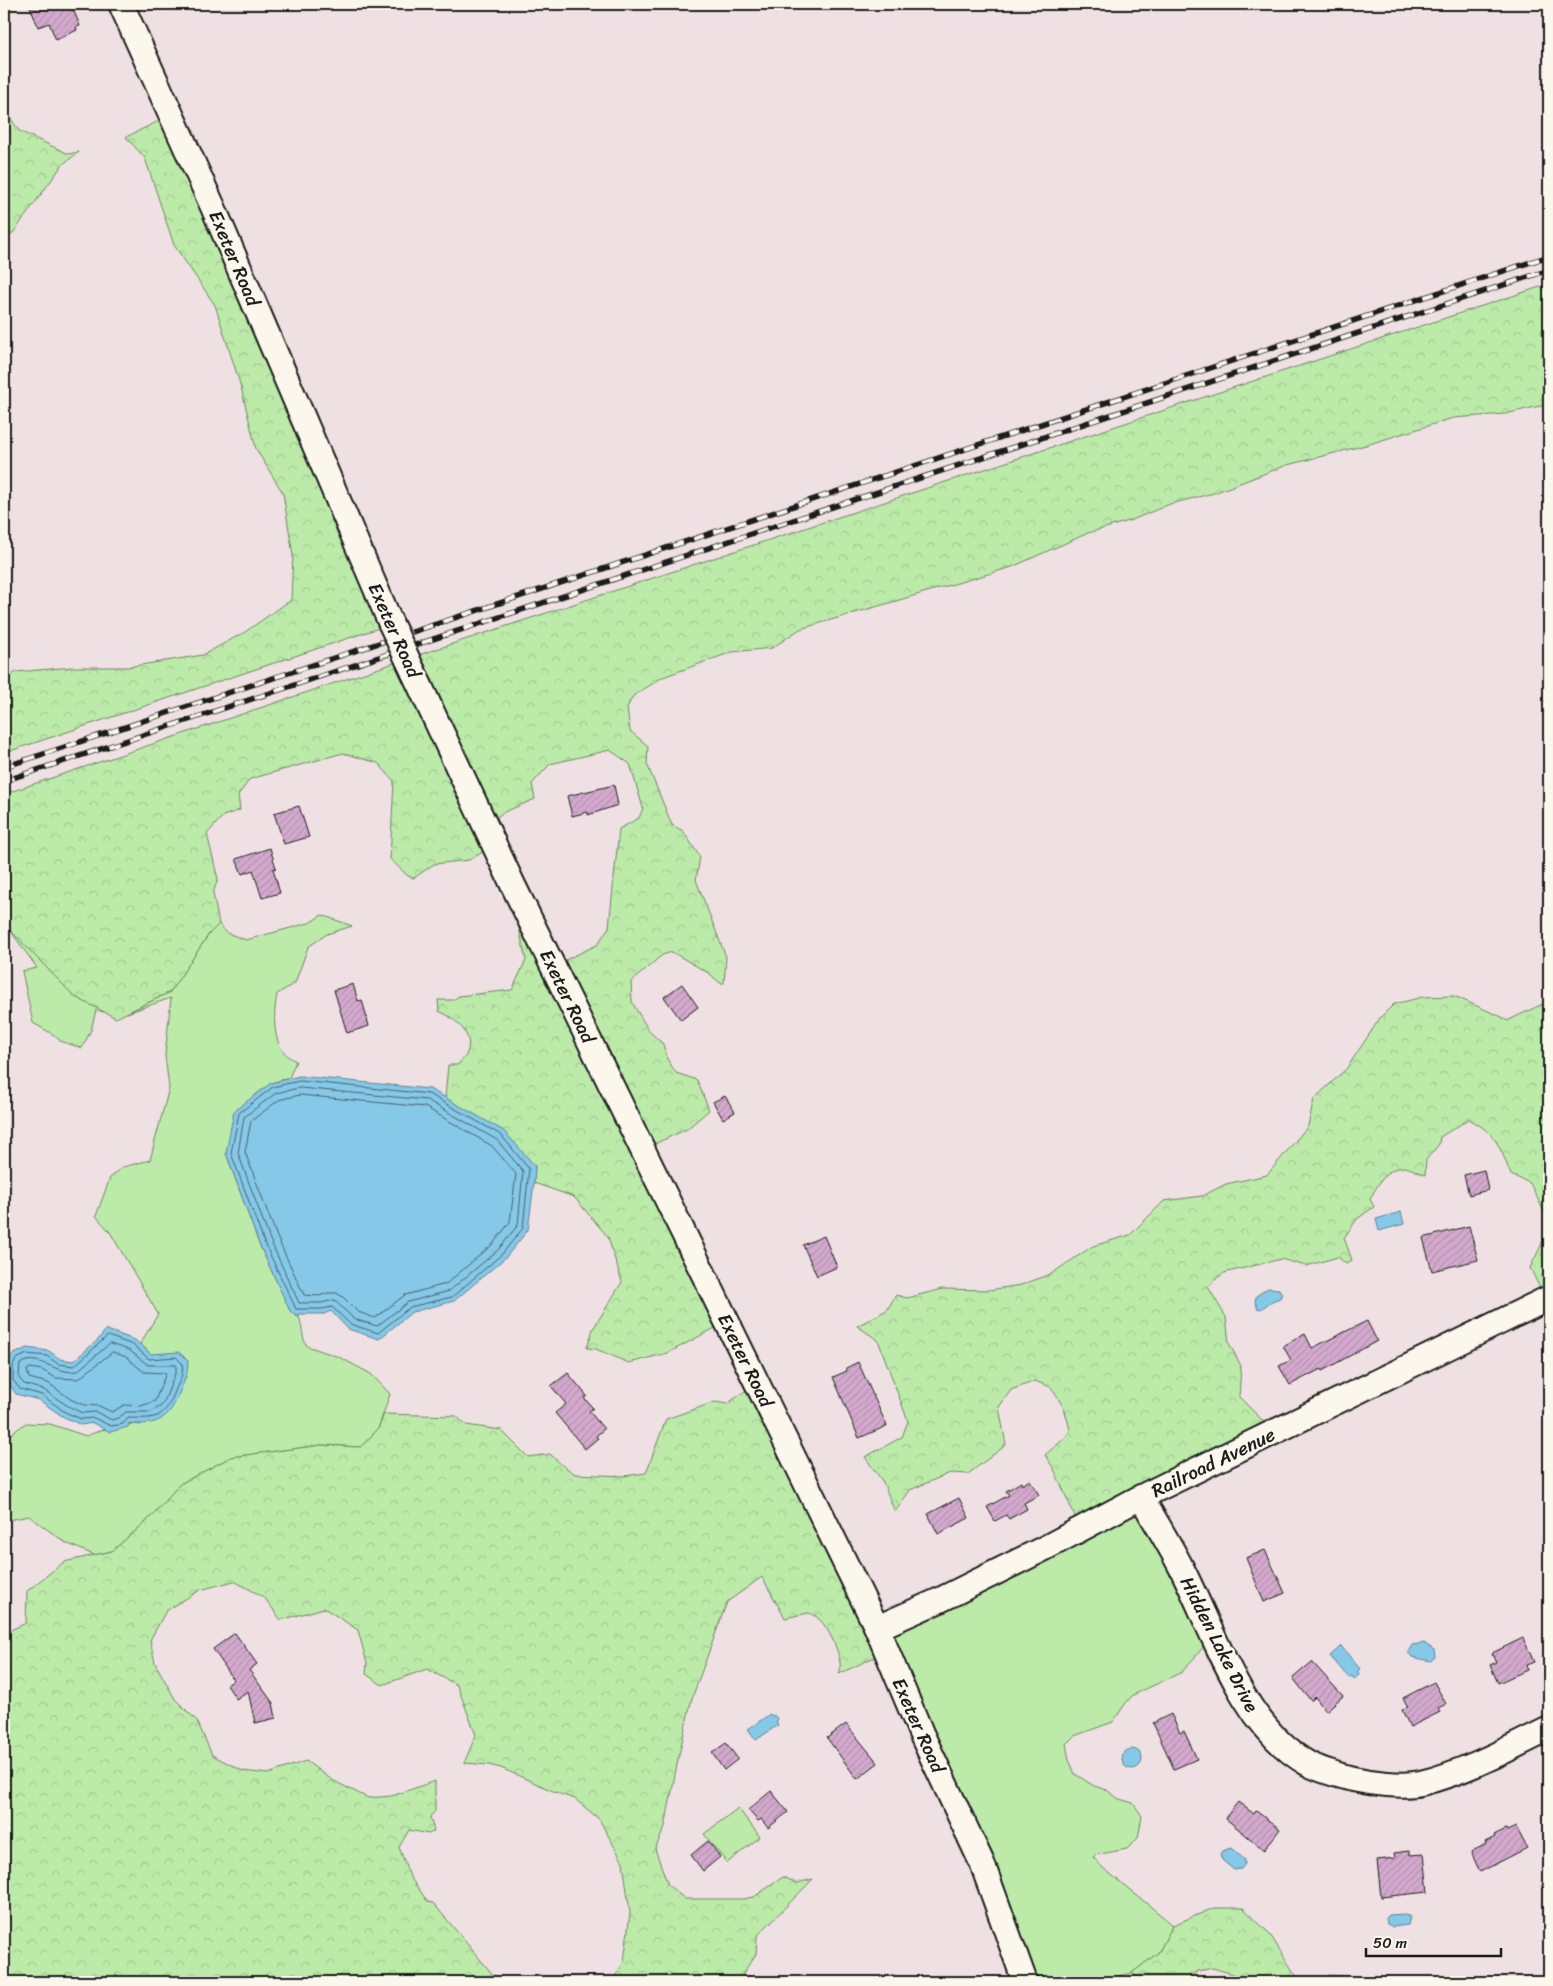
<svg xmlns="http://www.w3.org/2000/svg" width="1553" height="1986" font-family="Sriracha,sans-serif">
<defs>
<pattern id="forest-crowns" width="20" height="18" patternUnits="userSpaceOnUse" patternTransform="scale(1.25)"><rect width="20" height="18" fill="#bceba9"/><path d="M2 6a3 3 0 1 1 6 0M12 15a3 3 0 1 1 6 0" fill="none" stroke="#a1c991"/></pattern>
<pattern id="building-hatch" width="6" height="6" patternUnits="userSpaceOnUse" patternTransform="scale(1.25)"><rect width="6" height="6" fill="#d4a9ce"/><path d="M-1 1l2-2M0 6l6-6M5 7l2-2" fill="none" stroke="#b591b0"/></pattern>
</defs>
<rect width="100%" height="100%" fill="#efe0e3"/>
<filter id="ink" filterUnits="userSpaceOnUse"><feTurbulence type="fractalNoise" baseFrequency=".02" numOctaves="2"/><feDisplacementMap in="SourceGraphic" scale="10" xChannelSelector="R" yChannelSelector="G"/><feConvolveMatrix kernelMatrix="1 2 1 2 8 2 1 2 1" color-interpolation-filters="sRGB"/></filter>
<g filter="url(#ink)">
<!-- green -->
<g fill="#bceba9" stroke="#6c8462">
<path d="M322 915 352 926 327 934 308 947 295 983 277 994C273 1016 271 1051 296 1061L289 1078 271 1083 226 1153 259 1244 290 1310 296 1316 299 1317C303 1327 301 1337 307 1346L339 1357 371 1374 390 1394 378 1429 361 1447 322 1445 231 1457 180 1484 147 1521 112 1551 94 1555 66 1543 29 1516 4 1521V1439L26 1423 50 1424 86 1436C104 1429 121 1422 141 1425L151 1354 140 1344 158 1314 110 1232 96 1216 110 1178 123 1167 150 1160 169 1088 165 1055 171 998 127 1013 170 992 209 934 219 924 227 933 246 940 309 923Z"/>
<path d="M10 930 104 1012 96 1010 91 1030 82 1048 60 1041 56 1036 33 1023 22 971 37 968Z"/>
<path d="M1141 1500 1211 1638 1182 1672 1133 1695 1125 1704 1113 1722 1074 1736 1066 1744 1069 1760 1075 1774 1094 1786 1107 1790 1116 1798 1133 1803 1142 1816 1138 1838 1127 1849 1095 1855 1093 1857 1103 1868 1173 1925 1159 1952 1132 1973 1089 1982H1034L890 1647V1625Z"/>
<path d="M738 1808 760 1837 727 1863 704 1834Z"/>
</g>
<!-- forest -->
<g fill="url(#forest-crowns)" stroke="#6c8462">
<path d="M4 98 10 117 19 131 69 154 79 152 63 164 13 233 4 238Z"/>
<path d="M169 116 400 621 4 753V680L16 672 73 667H128L203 655 245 632 291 600 293 555 283 493 256 449 241 387 215 305 174 245 145 158 126 137Z"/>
<path d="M1549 284V407L1540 406 1505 414 1453 418 1366 445 1287 465 1214 493 1170 504 1132 520 1088 533 1012 567 800 629 772 648 732 652 663 677 633 696 627 708 630 731 648 746 647 764 672 825 683 831 700 857 696 880 726 957 724 983H720L710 974 672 952 662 955 631 982 632 1002 649 1031 663 1044 667 1059 676 1073 697 1080 709 1110 687 1129 650 1146 730 1320 668 1353 629 1363 596 1349 587 1348 593 1329 622 1282 608 1237 574 1197 534 1183 535 1166 445 1097 448 1065H457C460 1062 465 1058 466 1055 476 1035 455 1018 439 1011L438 1000H453L459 996 512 990 526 960 514 906 563 961 597 945 609 927 619 829 639 818 643 808 630 764 610 750 550 764 532 784 535 799 502 813 497 817 505 839 469 860 434 864 414 878 408 876 390 859 394 781 378 763 343 753 250 779 238 795 240 810 223 816 207 834 218 879 213 893 219 924 209 934 170 992 116 1018 75 997 8 928 4 914V794L394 663Z"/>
<path d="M1454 996 1502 1017 1507 1021 1549 1001V1222L1530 1183 1511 1175C1500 1147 1497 1134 1469 1119L1440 1137 1439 1144 1426 1160 1425 1175C1418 1172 1409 1167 1403 1167 1386 1168 1377 1186 1370 1199L1374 1207 1357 1219 1344 1238 1352 1260 1346 1264 1338 1257 1306 1266 1281 1259 1224 1273 1217 1278 1208 1287 1226 1317 1229 1343 1241 1366 1239 1397 1274 1432 1080 1528 1054 1469 1045 1455 1066 1437 1070 1429 1064 1408 1051 1387 1035 1381 1011 1390 999 1407 1006 1445 968 1474 950 1473 910 1490 895 1512 883 1482 865 1457 902 1437 908 1421 878 1340 857 1326 887 1310 896 1295 907 1298 942 1289 989 1290 1021 1285 1051 1274 1093 1246 1130 1235 1164 1201 1202 1196 1226 1184 1267 1175 1308 1126 1314 1099 1347 1068 1380 1018 1394 1004 1423 997Z"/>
<path d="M1549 1229V1299L1546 1300 1530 1268Z"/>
<path d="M761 1380 891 1649 839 1674C845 1661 829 1628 819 1619 816 1616 812 1614 808 1613L785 1618 762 1577 727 1602 692 1698 678 1759 665 1827 655 1849 668 1885 685 1899H743L754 1897 783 1877 797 1883 813 1879 757 1936 756 1954 743 1973 742 1982H612L624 1962 630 1913 623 1862 599 1819 575 1799 560 1794 501 1768 489 1765 464 1763 476 1735 457 1685 427 1669 382 1685 366 1674 367 1663 358 1630 324 1608 281 1620 264 1597 234 1581 200 1590 166 1611 150 1640 155 1663 175 1699 197 1721 212 1755 243 1771 268 1774 306 1761 332 1780 368 1798 392 1796 435 1781V1811L430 1817 434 1831 429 1834 409 1830 399 1847 410 1877 428 1902 433 1903 499 1982H4V1633L26 1623 27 1591 64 1562 112 1551 147 1521 180 1484 231 1457 322 1445 361 1447 378 1429 384 1414 456 1416 466 1425 501 1430 528 1457 550 1454 562 1465 575 1474 624 1476 646 1473 666 1419 715 1402 727 1404Z"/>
<path d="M1214 1908H1243L1269 1933 1300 1982H1241L1236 1975 1213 1968 1198 1971 1182 1982H1146L1132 1973 1159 1952 1173 1925Z"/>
<path d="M1329 1975 1347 1976 1351 1982H1320Z"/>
</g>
<!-- water -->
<g fill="#86c8e7" stroke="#5c8396">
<path d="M299 1076 430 1089 504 1131 535 1166 534 1183 528 1230 506 1257 454 1301 412 1312 379 1339 348 1329 331 1311 324 1314H299V1317L296 1316 290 1311 259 1244 226 1153 234 1111 271 1083Z"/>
<path d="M1401 1212 1404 1224 1379 1231 1376 1219Z"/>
<path d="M1268 1288 1279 1289 1282 1294 1280 1298 1272 1301 1261 1309 1257 1308V1305L1255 1303 1256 1296Z"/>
<path d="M107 1328V1330L135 1340 151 1354 179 1352 188 1361C188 1373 185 1380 180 1391 170 1418 158 1427 129 1423L128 1427 110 1432 93 1423 81 1425 62 1416 39 1400 16 1394 8 1382 7 1365 12 1355 27 1348 49 1351 60 1359 73 1361 98 1340Z"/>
<path d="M1424 1643 1434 1650 1435 1657 1431 1661 1412 1657 1408 1652 1412 1645Z"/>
<path d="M1341 1646 1360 1669 1357 1672 1360 1674 1354 1679 1352 1676 1349 1678 1330 1656Z"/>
<path d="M770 1714 772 1716 774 1715 778 1720 776 1722 778 1725 756 1740 748 1729Z"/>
<circle cx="1132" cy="1759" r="10"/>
<path d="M1231 1848 1245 1860V1864L1241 1869 1234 1870 1222 1860 1220 1854 1222 1851Z"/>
<path d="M1405 1914 1410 1917 1408 1925 1393 1927 1387 1924 1386 1918 1389 1915Z"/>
</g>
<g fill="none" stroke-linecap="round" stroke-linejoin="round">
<!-- shore -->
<g stroke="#46616d" stroke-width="1">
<path d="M300 1081 429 1094 501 1135 529 1169 523 1228 502 1254 452 1297 410 1307 378 1333 350 1324 332 1307 322 1309H296L264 1242 231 1153 239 1113 273 1087Z"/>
<path d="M300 1088 427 1100 497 1140 523 1171 518 1225 498 1250 449 1291 408 1302 377 1326 354 1319 334 1300 321 1303H299L270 1240 238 1153 244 1117 276 1093Z"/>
<path d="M300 1095 425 1107 492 1146 516 1174 510 1222 493 1244 446 1284 405 1295 375 1318 358 1312 343 1297 336 1293H328L319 1296 304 1295 277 1237 245 1152 251 1121 279 1100Z"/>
<path d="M108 1336 133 1345 149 1359 176 1357 182 1363C184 1373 180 1380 176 1389 164 1419 158 1419 128 1418L123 1424 111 1426 94 1418 81 1419 65 1412 42 1395 20 1389 13 1380V1366L16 1359 27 1354 47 1356 58 1364 74 1366Z"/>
<path d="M110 1344 129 1350 148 1365H176V1371L164 1402 160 1407 150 1412H126L118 1418 112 1420 96 1412 82 1413 68 1406 44 1390 24 1384 19 1378 20 1364C39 1352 56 1376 77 1371Z"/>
<path d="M113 1352 126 1357 144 1372 166 1373 155 1401 141 1406 124 1405 112 1412 99 1406 84 1405 72 1400 48 1383 29 1378 27 1370 30 1368 42 1370 56 1378 78 1379Z"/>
</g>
</g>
<!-- building -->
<g fill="url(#building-hatch)" stroke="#1c1c1c">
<path d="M29 4H71L80 26 76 27 77 30 56 40 49 23 38 27Z"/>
<path d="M614 785 618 805 588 815V812L572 816 567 796Z"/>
<path d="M299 806 309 837 284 844 274 813Z"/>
<path d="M270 848 276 868 273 869 280 893 262 898 253 870 242 874 236 859Z"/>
<path d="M353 984 358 1001 362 1000 369 1026 347 1033 334 990Z"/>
<path d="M682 984 698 1007 681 1020 664 997Z"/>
<path d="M725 1096 735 1112 723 1119 713 1102Z"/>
<path d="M1484 1170 1488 1190 1469 1195 1464 1175Z"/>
<path d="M1469 1226 1478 1260 1432 1271 1423 1238Z"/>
<path d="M824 1236 837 1267 817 1276 803 1245Z"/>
<path d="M1367 1321 1377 1341 1322 1371 1321 1369 1290 1385 1279 1366 1291 1360 1283 1346 1305 1334 1312 1348Z"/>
<path d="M858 1362 887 1426 859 1438 833 1377 847 1371 846 1368Z"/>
<path d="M568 1373 587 1396 584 1398 593 1408 589 1411 604 1429 596 1436 598 1438 585 1449 555 1413 566 1404 551 1386Z"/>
<path d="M1030 1480 1039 1495 1024 1503 1027 1509 1009 1519 1006 1515 995 1521 987 1507 1009 1495 1006 1491 1021 1482 1022 1485Z"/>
<path d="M959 1498 969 1518 938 1534 928 1514Z"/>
<path d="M1265 1550 1285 1593 1264 1602 1246 1558Z"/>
<path d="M235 1633 257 1664 249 1670 273 1703 276 1718 255 1723 248 1691 236 1699 227 1685 234 1680 213 1649Z"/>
<path d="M1523 1638 1534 1662 1526 1665 1527 1670 1498 1683 1490 1665 1496 1662 1492 1653Z"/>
<path d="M1312 1662 1343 1696 1326 1711 1315 1697 1311 1701 1293 1678Z"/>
<path d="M1434 1682 1446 1704 1438 1708 1440 1712 1410 1727 1402 1710 1408 1707 1403 1698Z"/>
<path d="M1171 1714 1180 1733 1184 1731 1197 1759 1174 1769 1153 1723Z"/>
<path d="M846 1724 878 1763 857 1779 827 1738Z"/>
<path d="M726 1743 738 1759 724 1770 712 1753Z"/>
<path d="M771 1791 788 1812 768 1828 761 1819 758 1821 748 1810Z"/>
<path d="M1238 1802 1254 1814 1256 1811 1280 1829 1264 1850 1225 1818Z"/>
<path d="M1516 1827 1527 1848 1480 1872 1471 1852 1486 1844 1485 1842 1495 1837 1494 1835 1506 1829 1507 1831Z"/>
<path d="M708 1841 720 1857 703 1871 691 1855Z"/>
<path d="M1410 1851V1855L1424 1854 1428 1892 1381 1897 1377 1860 1395 1858 1394 1853Z"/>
</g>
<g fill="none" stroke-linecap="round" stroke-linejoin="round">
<defs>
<g id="minor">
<path d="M121 4 213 207 391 624"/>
<path d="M413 671 513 885 877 1628 921 1733 982 1863 1025 1982"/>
<path d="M1141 1497C1155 1521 1170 1545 1182 1569 1214 1632 1243 1727 1307 1763 1321 1771 1338 1775 1353 1779 1371 1783 1403 1787 1421 1783 1466 1772 1508 1749 1549 1729"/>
<path d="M877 1628 940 1600 1047 1547 1141 1497 1549 1298"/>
</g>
</defs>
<!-- minor casing -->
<use href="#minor" stroke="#1c1c1c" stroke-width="28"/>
<!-- minor -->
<use href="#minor" stroke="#fbf7ec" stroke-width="24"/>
<defs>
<g id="rail">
<path d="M4 767 1549 256"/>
<path d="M4 781 1549 270"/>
</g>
</defs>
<!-- rail casing -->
<use href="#rail" stroke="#1c1c1c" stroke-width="5.5"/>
<!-- rail -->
<use href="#rail" stroke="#fbf7ec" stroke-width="4" stroke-dasharray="11" stroke-linecap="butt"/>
<defs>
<path id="minor-bridge" d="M391 624 413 671"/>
</defs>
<!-- minor-bridge casing -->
<use href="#minor-bridge" stroke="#1c1c1c" stroke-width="28" stroke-linecap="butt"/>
<!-- minor-bridge -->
<use href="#minor-bridge" stroke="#fbf7ec" stroke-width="24"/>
</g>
</g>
<g text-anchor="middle" stroke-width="5" stroke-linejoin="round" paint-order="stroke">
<!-- street labels -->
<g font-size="19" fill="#1c1c1c" stroke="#fbf7ec">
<text transform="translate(235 258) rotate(67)" y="7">Exeter Road</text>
<text transform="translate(395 630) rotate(66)" y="7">Exeter Road</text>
<text transform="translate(568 996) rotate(64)" y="7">Exeter Road</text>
<text transform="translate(746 1360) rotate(64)" y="7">Exeter Road</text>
<text transform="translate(1213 1462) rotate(-26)" y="7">Railroad Avenue</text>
<text transform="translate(1220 1644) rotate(63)" y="7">Hidden Lake Drive</text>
<text transform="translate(919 1725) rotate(66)" y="7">Exeter Road</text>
</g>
</g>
<!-- margin -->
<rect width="1553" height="1986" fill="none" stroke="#fbf7ec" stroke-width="20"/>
<rect x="10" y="10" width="1533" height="1966" fill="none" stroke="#1c1c1c" stroke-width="2" filter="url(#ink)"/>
<!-- scale -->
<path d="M1366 1948v8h135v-8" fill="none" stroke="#1c1c1c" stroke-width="2.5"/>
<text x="1373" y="1948" font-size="15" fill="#1c1c1c" stroke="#fbf7ec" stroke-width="4" paint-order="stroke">50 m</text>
</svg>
